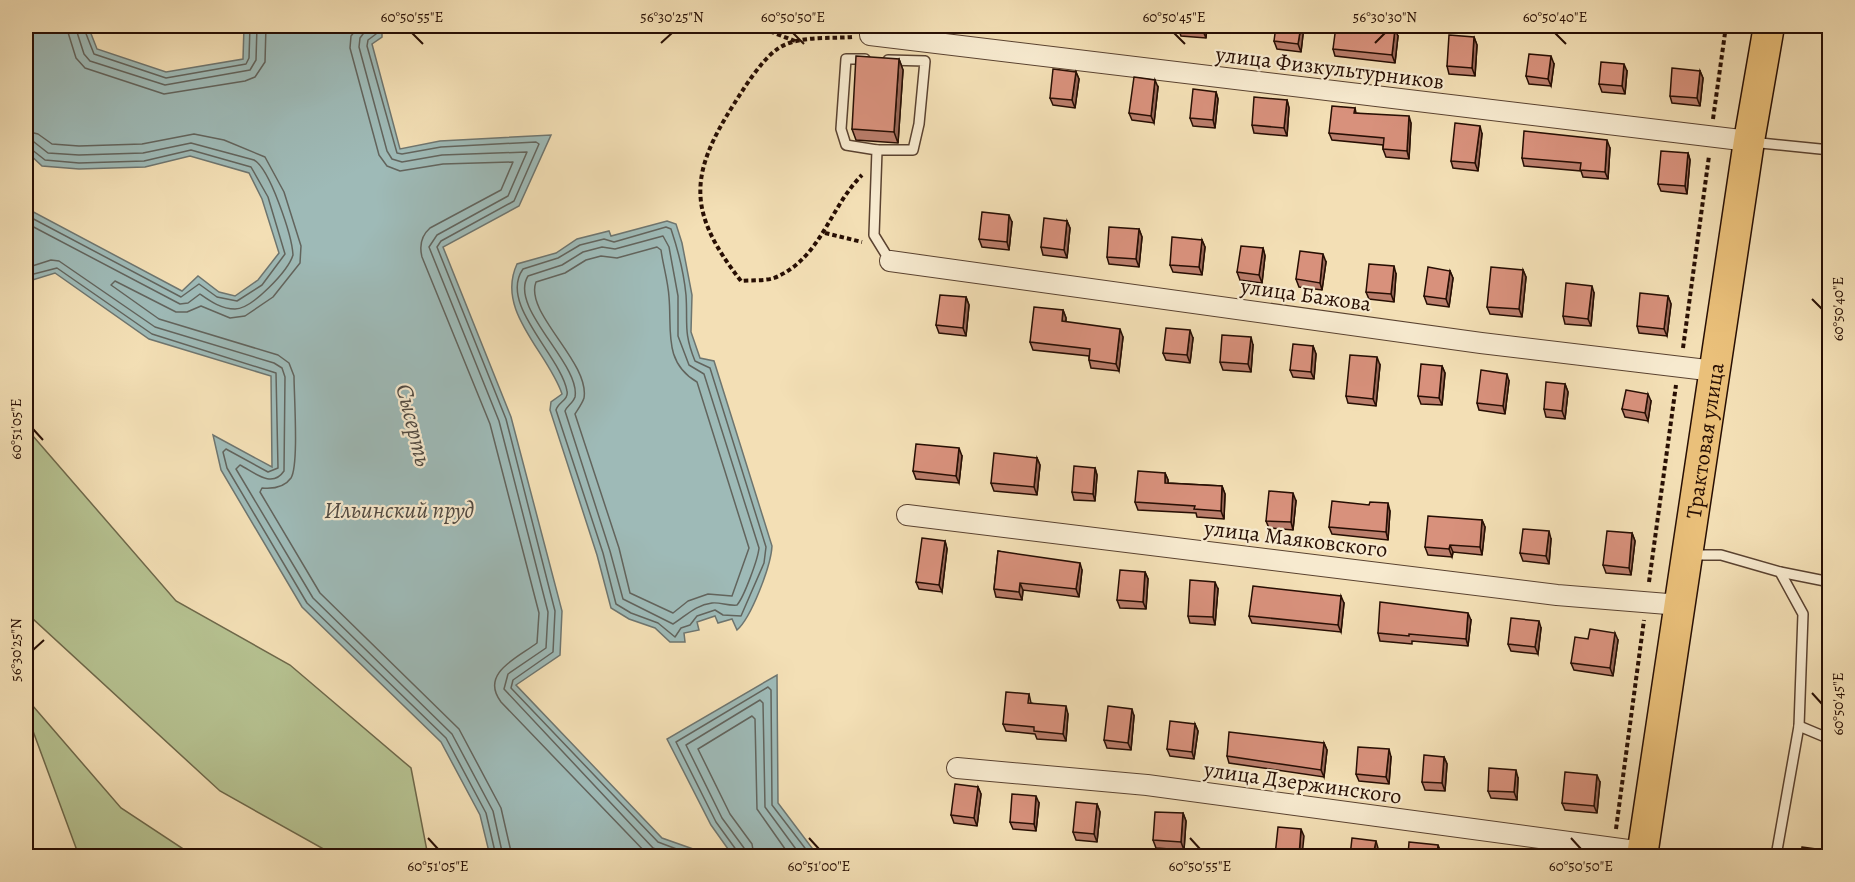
<svg xmlns="http://www.w3.org/2000/svg" width="1855" height="882" font-family="Alegreya,serif">
<rect width="100%" height="100%" fill="#f3dfb5"/>
<filter id="stains"><feTurbulence type="fractalNoise" baseFrequency=".00333" numOctaves="4"/><feColorMatrix values="0 0 0 0 .2 0 0 0 0 .09 0 0 0 0 .02 0 0 0 .5 -.17"/></filter>
<radialGradient id="worn" r=".72"><stop offset=".6" stop-color="#630" stop-opacity="0"/><stop offset="1" stop-color="#630" stop-opacity=".3"/></radialGradient>
<!-- green -->
<g fill="#b6c291" stroke="#6e684a" stroke-width="1.5">
<path d="M26 428 176 601 290 665 411 768 428 856H336L220 791 32 618 26 597Z"/>
<path d="M26 698 121 808 194 856H79L26 712Z"/>
</g>
<!-- water -->
<g fill="#9ebab7" stroke="#6e756f" stroke-width="1.5">
<path d="M26 26H88L97 49 166 72 243 59 244 26H382V37L372 44 400 149 440 141 551 135 519 206 443 247 511 417 562 611 560 655 516 685 662 838 713 856H490L480 815 441 742 302 607 221 470 213 435 272 467 271 376 149 339 55 273 26 282V208L182 291 198 276 219 292 235 296 258 280 279 253 262 199 249 173 190 156 145 167 79 169 42 166 26 151Z"/>
<path d="M667 221 676 224 682 243 692 295 691 332 700 358 714 361 772 546C771 566 751 618 737 630L732 619 718 623 715 616 697 622 699 630 684 633 685 642H670L655 628 629 619 611 608 597 555 550 410 551 402 562 394C548 352 495 311 517 264L556 253 577 239 609 231 611 236Z"/>
<path d="M777 675 778 803 818 856H733L711 825 667 739Z"/>
</g>
<g fill="none" stroke-linecap="round" stroke-linejoin="round">
<!-- shore -->
<g stroke="#62645d" stroke-width="1.5">
<path d="M66 26 76 58 85 68 164 94 245 81 255 77 265 62 266 26"/>
<path d="M75 26 84 54 90 61 165 85 250 70 256 60 257 26"/>
<path d="M83 26 94 54 166 78 246 64 249 58 250 26"/>
<path d="M359 26 351 36 350 48 379 155 387 166 400 171 443 164 513 162 501 190 430 228C421 236 419 245 422 257L490 424 539 613 537 643C519 657 479 673 501 702L649 856"/>
<path d="M369 26 360 38 359 47 387 151 392 159 402 162 442 155 527 152 508 196 437 235 429 247 499 421 548 612 546 648 508 674 504 689 653 848 673 856"/>
<path d="M376 26V34L368 40 367 46 397 153 402 154 441 147 536 142 539 144 514 201 441 241 437 247 506 419 555 611 553 652 513 680 511 688 658 842 695 856"/>
<path d="M26 131 38 134 52 144 79 146 142 144 194 134 224 140 265 157 284 192 301 246 300 263 273 297 245 316 230 318 201 306 187 312H176L115 281 111 285 159 319 278 355 289 363 294 376C294 395 299 465 291 478 284 488 273 489 262 488L260 492 320 593 459 729 501 808 512 856"/>
<path d="M26 140 34 142 48 153 79 155 143 153 191 143 254 160C270 169 292 236 293 255 288 271 252 309 235 309 221 309 210 301 200 294L188 303 180 304 26 223"/>
<path d="M26 147 31 149 45 160 79 163 144 161 191 150 251 167 268 197 285 254 262 285 237 301 217 297 199 284 181 297 26 215"/>
<path d="M666 227 671 229C678 250 684 274 686 295 688 324 683 331 695 361L710 368 766 547 764 563 741 616 723 615 715 610 697 616 690 625 681 628 675 637 658 623 631 613 616 604 603 553 556 410C558 402 569 400 567 391 561 356 498 304 523 269L558 258 580 245 604 239 614 242Z"/>
<path d="M663 236 669 247 678 296V336L689 365 704 374 759 548C758 559 744 597 737 605 728 606 720 602 712 603 695 605 686 616 673 624L623 599 610 551 565 411C567 406 573 403 575 397 581 364 508 308 528 276L562 265 583 252 602 247 615 249Z"/>
<path d="M657 247 661 250C663 265 668 281 669 297 672 330 663 362 697 382L749 548 732 596 708 594 688 601 673 613 630 593 619 548 575 414C578 409 582 404 584 398 590 362 524 313 536 282L565 273 586 260 601 256 617 258Z"/>
<path d="M26 268 51 260 59 261 155 327 274 363 282 368 285 377 284 471C272 489 254 472 240 465L236 469 313 598 452 734 493 811 503 856"/>
<path d="M26 276 57 268 152 334 276 373 278 468 268 472 226 449 223 452 227 468 307 603 446 738 486 813 496 856"/>
<path d="M738 856 737 851 716 822 676 742 768 687 771 690 772 805 811 856"/>
<path d="M745 856 744 848 722 818 686 745 760 700 763 703 765 807 801 856"/>
<path d="M754 856 752 844 730 814 698 749 752 716 755 719 757 809 790 856"/>
</g>
<defs>
<g id="lane">
<path d="M865 59H846L841 129 846 145 877 150 874 235 890 261"/>
<path d="M1751 142 1830 150"/>
<path d="M877 150H913L919 124 925 61 888 60"/>
<path d="M1690 555H1721L1780 572 1803 614 1799 726 1776 856"/>
<path d="M1780 572 1830 582"/>
<path d="M1799 726 1830 739"/>
</g>
<g id="street">
<path d="M870 35 1749 141"/>
<path d="M890 261 1481 343 1715 371"/>
<path d="M907 515 1557 595 1680 605"/>
<path d="M957 768 1147 785 1643 852"/>
</g>
<g id="primary">
<path id="s1" d="M1642 856 1749 141 1769 26"/>
</g>
</defs>
<!-- lane casing -->
<use href="#lane" stroke="#5a4230" stroke-width="12"/>
<!-- street casing -->
<use href="#street" stroke="#5a4230" stroke-width="22"/>
<!-- primary casing -->
<use href="#primary" stroke="#270e03" stroke-width="33"/>
<!-- path -->
<g stroke="#270e03" stroke-width="4" stroke-dasharray="4.5 3" stroke-linecap="butt">
<path d="M756 26 795 41"/>
<path d="M852 37C829 39 795 35 776 50 761 61 744 88 734 104 688 176 688 213 741 281 751 280 765 281 774 278 821 259 829 208 862 175"/>
<path d="M1713 119 1726 26"/>
<path d="M825 233 862 242"/>
<path d="M1683 348 1709 156"/>
<path d="M1649 582 1676 385"/>
<path d="M1616 829 1644 620"/>
</g>
<!-- lane -->
<use href="#lane" stroke="#f7eacf" stroke-width="9"/>
<!-- street -->
<use href="#street" stroke="#f7eacf" stroke-width="20"/>
<!-- primary -->
<use href="#primary" stroke="#eac07a" stroke-width="30"/>
</g>
<!-- wall -->
<g fill="#ba7d6b" stroke="#270e03" stroke-width="1.5">
<path d="M1103 26H1134V29Z"/>
<path d="M1207 26 1206 38 1181 36 1178 28Z"/>
<path d="M1304 26 1301 52 1277 49 1274 41Z"/>
<path d="M1398 36 1395 63 1335 56 1333 49Z"/>
<path d="M1474 37 1477 45 1475 76 1449 74 1447 66Z"/>
<path d="M899 59 903 70 898 143 856 140 852 129Z"/>
<path d="M1554 64 1551 86 1529 84 1526 76Z"/>
<path d="M1627 71 1625 94 1602 92 1599 84Z"/>
<path d="M1700 71 1703 78 1700 106 1672 103 1670 96Z"/>
<path d="M1076 72 1079 79 1075 108 1053 105 1050 98Z"/>
<path d="M1158 87 1154 123 1132 120 1129 113Z"/>
<path d="M1216 92 1218 99 1215 128 1193 126 1190 118Z"/>
<path d="M1287 100 1289 108 1287 136 1254 133 1252 125Z"/>
<path d="M1355 108 1356 113 1411 123 1409 159 1386 157 1383 149V145L1332 140 1329 133Z"/>
<path d="M1482 134 1478 171 1453 168 1451 161Z"/>
<path d="M1610 148 1608 179 1583 177 1581 171 1524 166 1522 158Z"/>
<path d="M1688 153 1690 160 1687 194 1661 191 1658 184Z"/>
<path d="M1067 221 1070 228 1067 258 1043 255 1041 247Z"/>
<path d="M1012 222 1009 250 982 247 979 239Z"/>
<path d="M1139 229 1142 237 1139 267 1109 264 1107 257Z"/>
<path d="M1202 240 1205 247 1202 275 1173 272 1170 265Z"/>
<path d="M1263 248 1265 256 1262 283 1240 280 1237 272Z"/>
<path d="M1326 262 1322 290 1299 287 1296 279Z"/>
<path d="M1523 270 1526 277 1522 317 1490 314 1487 307Z"/>
<path d="M1450 271 1453 278 1449 307 1427 304 1424 296Z"/>
<path d="M1396 274 1394 302 1369 299 1366 292Z"/>
<path d="M1594 293 1591 326 1565 324 1563 316Z"/>
<path d="M1668 296 1671 304 1667 336 1639 333 1637 326Z"/>
<path d="M966 297 969 305 966 336 939 333 936 325Z"/>
<path d="M1063 310 1066 318V322L1123 337 1119 371 1091 368 1089 360V356L1033 350 1030 342Z"/>
<path d="M1193 338 1190 363 1166 360 1163 353Z"/>
<path d="M1253 345 1251 372 1223 370 1220 362Z"/>
<path d="M1313 346 1316 354 1314 379 1293 377 1290 370Z"/>
<path d="M1380 365 1376 406 1348 403 1346 396Z"/>
<path d="M1442 366 1445 373 1442 405 1421 404 1418 396Z"/>
<path d="M1509 381 1505 414 1479 410 1477 403Z"/>
<path d="M1565 384 1568 392 1565 419 1546 417 1544 409Z"/>
<path d="M1651 401 1648 421 1625 417 1622 409Z"/>
<path d="M962 456 959 483 916 479 913 471Z"/>
<path d="M1037 458 1040 465 1037 495 994 491 991 483Z"/>
<path d="M1095 468 1097 475 1095 501 1074 500 1072 492Z"/>
<path d="M1165 473 1168 480V483L1222 486 1225 494 1224 519 1197 517 1196 513 1138 510 1135 502Z"/>
<path d="M1296 501 1293 530 1269 528 1266 521Z"/>
<path d="M1369 505 1390 511 1388 540 1332 534 1329 527Z"/>
<path d="M1482 520 1485 527 1482 555 1453 552 1452 557 1428 555 1425 547Z"/>
<path d="M1632 533 1635 541 1631 575 1606 573 1603 565Z"/>
<path d="M1551 539 1549 564 1523 561 1520 553Z"/>
<path d="M945 541 947 549 942 592 919 589 916 582Z"/>
<path d="M998 551 1082 570 1079 597 1023 590 1022 600 996 597 994 589Z"/>
<path d="M1145 572 1148 579 1146 609 1120 608 1117 600Z"/>
<path d="M1218 589 1215 625 1190 623 1188 616Z"/>
<path d="M1344 603 1341 632 1252 623 1249 616Z"/>
<path d="M1471 620 1468 646 1412 641V644L1380 641 1378 633Z"/>
<path d="M1541 628 1538 654 1511 651 1508 644Z"/>
<path d="M1588 639 1618 640 1613 676 1574 670 1571 663Z"/>
<path d="M1029 694 1031 703 1068 714 1066 741 1037 739 1035 734 1006 731 1003 724Z"/>
<path d="M1134 716 1131 750 1107 748 1104 740Z"/>
<path d="M1195 724 1198 731 1194 759 1170 756 1167 749Z"/>
<path d="M1324 743 1327 750 1324 777 1229 763 1227 756Z"/>
<path d="M1391 757 1389 784 1359 781 1356 774Z"/>
<path d="M1444 757 1447 764 1445 791 1425 790 1422 782Z"/>
<path d="M1518 778 1517 800 1491 798 1488 791Z"/>
<path d="M1600 782 1597 813 1565 810 1562 803Z"/>
<path d="M978 787 981 794 977 826 954 823 951 815Z"/>
<path d="M1039 803 1036 831 1013 829 1010 822Z"/>
<path d="M1097 804 1100 812 1097 842 1076 840 1073 832Z"/>
<path d="M1183 813 1186 821 1184 850 1156 848 1153 840Z"/>
</g>
<!-- shaded-wall -->
<g fill="#976657" stroke="#270e03" stroke-width="1.5">
<path d="M1203 26H1207L1206 38 1203 31Z"/>
<path d="M1301 26H1304L1301 52 1298 44Z"/>
<path d="M1395 29 1398 36 1395 63 1392 55Z"/>
<path d="M1474 37 1477 45 1475 76 1472 68Z"/>
<path d="M1551 56 1554 64 1551 86 1548 79Z"/>
<path d="M899 59 903 70 898 143 894 132Z"/>
<path d="M1624 64 1627 71 1625 94 1622 86Z"/>
<path d="M1700 71 1703 78 1700 106 1697 98Z"/>
<path d="M1076 72 1079 79 1075 108 1072 100Z"/>
<path d="M1155 80 1158 87 1154 123 1151 116Z"/>
<path d="M1216 92 1218 99 1215 128 1213 120Z"/>
<path d="M1287 100 1289 108 1287 136 1284 128Z"/>
<path d="M1409 116 1411 123 1409 159 1407 151Z"/>
<path d="M1480 126 1482 134 1478 171 1475 163Z"/>
<path d="M1607 140 1610 148 1608 179 1605 172Z"/>
<path d="M1688 153 1690 160 1687 194 1685 186Z"/>
<path d="M1009 215 1012 222 1009 250 1007 242Z"/>
<path d="M1067 221 1070 228 1067 258 1064 250Z"/>
<path d="M1139 229 1142 237 1139 267 1136 259Z"/>
<path d="M1202 240 1205 247 1202 275 1199 267Z"/>
<path d="M1263 248 1265 256 1262 283 1259 275Z"/>
<path d="M1323 254 1326 262 1322 290 1320 283Z"/>
<path d="M1394 266 1396 274 1394 302 1391 294Z"/>
<path d="M1523 270 1526 277 1522 317 1519 309Z"/>
<path d="M1450 271 1453 278 1449 307 1446 299Z"/>
<path d="M1592 286 1594 293 1591 326 1588 319Z"/>
<path d="M1668 296 1671 304 1667 336 1664 329Z"/>
<path d="M966 297 969 305 966 336 963 328Z"/>
<path d="M1063 310 1066 318 1065 329 1062 321Z"/>
<path d="M1120 329 1123 337 1119 371 1116 364Z"/>
<path d="M1190 330 1193 338 1190 363 1187 355Z"/>
<path d="M1251 337 1253 345 1251 372 1248 364Z"/>
<path d="M1313 346 1316 354 1314 379 1311 372Z"/>
<path d="M1377 357 1380 365 1376 406 1373 399Z"/>
<path d="M1442 366 1445 373 1442 405 1439 398Z"/>
<path d="M1507 374 1509 381 1505 414 1503 406Z"/>
<path d="M1565 384 1568 392 1565 419 1562 411Z"/>
<path d="M1648 394 1651 401 1648 421 1645 413Z"/>
<path d="M959 448 962 456 959 483 956 476Z"/>
<path d="M1037 458 1040 465 1037 495 1034 487Z"/>
<path d="M1095 468 1097 475 1095 501 1093 494Z"/>
<path d="M1165 473 1168 480V490L1165 483Z"/>
<path d="M1222 486 1225 494 1224 519 1221 511Z"/>
<path d="M1293 493 1296 501 1293 530 1291 522Z"/>
<path d="M1388 503 1390 511 1388 540 1386 532Z"/>
<path d="M1482 520 1485 527 1482 555 1480 547Z"/>
<path d="M1549 531 1551 539 1549 564 1546 556Z"/>
<path d="M1632 533 1635 541 1631 575 1629 568Z"/>
<path d="M945 541 947 549 942 592 939 585Z"/>
<path d="M1450 545 1453 552 1452 557 1449 549Z"/>
<path d="M1080 563 1082 570 1079 597 1076 589Z"/>
<path d="M1145 572 1148 579 1146 609 1143 602Z"/>
<path d="M1215 582 1218 589 1215 625 1213 617Z"/>
<path d="M1020 583 1023 590 1022 600 1019 592Z"/>
<path d="M1341 596 1344 603 1341 632 1338 625Z"/>
<path d="M1468 613 1471 620 1468 646 1466 639Z"/>
<path d="M1539 621 1541 628 1538 654 1535 647Z"/>
<path d="M1615 633 1618 640 1613 676 1610 668Z"/>
<path d="M1066 706 1068 714 1066 741 1063 734Z"/>
<path d="M1132 709 1134 716 1131 750 1128 743Z"/>
<path d="M1195 724 1198 731 1194 759 1192 752Z"/>
<path d="M1324 743 1327 750 1324 777 1321 770Z"/>
<path d="M1389 749 1391 757 1389 784 1386 777Z"/>
<path d="M1444 757 1447 764 1445 791 1442 783Z"/>
<path d="M1516 770 1518 778 1517 800 1514 792Z"/>
<path d="M1597 775 1600 782 1597 813 1594 806Z"/>
<path d="M978 787 981 794 977 826 974 818Z"/>
<path d="M1036 796 1039 803 1036 831 1034 824Z"/>
<path d="M1097 804 1100 812 1097 842 1094 834Z"/>
<path d="M1183 813 1186 821 1184 850 1181 842Z"/>
<path d="M1301 829 1304 836 1302 856H1299Z"/>
<path d="M1376 841 1378 848 1377 856H1373Z"/>
<path d="M1438 845 1441 852 1440 856H1437Z"/>
</g>
<!-- building -->
<g fill="#d8917c" stroke="#270e03" stroke-width="1.5">
<path d="M1179 26H1203V31L1178 28Z"/>
<path d="M1276 26H1301L1298 44 1274 41Z"/>
<path d="M1336 26H1365L1395 29 1392 55 1333 49Z"/>
<path d="M1449 35 1474 37 1472 68 1447 66Z"/>
<path d="M1529 54 1551 56 1548 79 1526 76Z"/>
<path d="M856 56 899 59 894 132 852 129Z"/>
<path d="M1601 62 1624 64 1622 86 1599 84Z"/>
<path d="M1672 68 1700 71 1697 98 1670 96Z"/>
<path d="M1053 69 1076 72 1072 100 1050 98Z"/>
<path d="M1134 77 1155 80 1151 116 1129 113Z"/>
<path d="M1193 89 1216 92 1213 120 1190 118Z"/>
<path d="M1254 97 1287 100 1284 128 1252 125Z"/>
<path d="M1332 106 1355 108 1354 113 1409 116 1407 151 1383 149 1384 138 1329 133Z"/>
<path d="M1455 123 1480 126 1475 163 1451 161Z"/>
<path d="M1524 131 1607 140 1605 172 1580 170 1581 163 1522 158Z"/>
<path d="M1661 151 1688 153 1685 186 1658 184Z"/>
<path d="M982 212 1009 215 1007 242 979 239Z"/>
<path d="M1044 218 1067 221 1064 250 1041 247Z"/>
<path d="M1109 227 1139 229 1136 259 1107 257Z"/>
<path d="M1172 237 1202 240 1199 267 1170 265Z"/>
<path d="M1241 246 1263 248 1259 275 1237 272Z"/>
<path d="M1300 251 1323 254 1320 283 1296 279Z"/>
<path d="M1369 264 1394 266 1391 294 1366 292Z"/>
<path d="M1428 267 1450 271 1446 299 1424 296Z"/>
<path d="M1491 267 1523 270 1519 309 1487 307Z"/>
<path d="M1566 283 1592 286 1588 319 1563 316Z"/>
<path d="M1640 293 1668 296 1664 329 1637 326Z"/>
<path d="M940 295 966 297 963 328 936 325Z"/>
<path d="M1034 307 1063 310 1062 321 1120 329 1116 364 1089 360 1090 349 1030 342Z"/>
<path d="M1166 328 1190 330 1187 355 1163 353Z"/>
<path d="M1222 335 1251 337 1248 364 1220 362Z"/>
<path d="M1293 344 1313 346 1311 372 1290 370Z"/>
<path d="M1350 355 1377 357 1373 399 1346 396Z"/>
<path d="M1421 364 1442 366 1439 398 1418 396Z"/>
<path d="M1481 370 1507 374 1503 406 1477 403Z"/>
<path d="M1546 382 1565 384 1562 411 1544 409Z"/>
<path d="M1626 390 1648 394 1645 413 1622 409Z"/>
<path d="M916 444 959 448 956 476 913 471Z"/>
<path d="M994 453 1037 458 1034 487 991 483Z"/>
<path d="M1074 466 1095 468 1093 494 1072 492Z"/>
<path d="M1138 471 1165 473V483L1222 486 1221 511 1194 509 1195 506 1135 502Z"/>
<path d="M1269 491 1293 493 1291 522 1266 521Z"/>
<path d="M1332 501 1369 505 1370 502 1388 503 1386 532 1329 527Z"/>
<path d="M1428 516 1482 520 1480 547 1450 545 1449 549 1425 547Z"/>
<path d="M1523 529 1549 531 1546 556 1520 553Z"/>
<path d="M1607 531 1632 533 1629 568 1603 565Z"/>
<path d="M922 538 945 541 939 585 916 582Z"/>
<path d="M998 551 1080 563 1076 589 1020 583 1019 592 994 589Z"/>
<path d="M1120 570 1145 572 1143 602 1117 600Z"/>
<path d="M1190 580 1215 582 1213 617 1188 616Z"/>
<path d="M1253 586 1341 596 1338 625 1249 616Z"/>
<path d="M1380 602 1468 613 1466 639 1409 634V636L1378 633Z"/>
<path d="M1511 618 1539 621 1535 647 1508 644Z"/>
<path d="M1590 629 1615 633 1610 668 1571 663 1575 637 1588 639Z"/>
<path d="M1006 692 1029 694 1028 703 1066 706 1063 734 1034 731V727L1003 724Z"/>
<path d="M1108 706 1132 709 1128 743 1104 740Z"/>
<path d="M1170 721 1195 724 1192 752 1167 749Z"/>
<path d="M1229 732 1324 743 1321 770 1227 756Z"/>
<path d="M1358 747 1389 749 1386 777 1356 774Z"/>
<path d="M1424 755 1444 757 1442 783 1422 782Z"/>
<path d="M1489 768 1516 770 1514 792 1488 791Z"/>
<path d="M1565 772 1597 775 1594 806 1562 803Z"/>
<path d="M955 784 978 787 974 818 951 815Z"/>
<path d="M1012 794 1036 796 1034 824 1010 822Z"/>
<path d="M1076 802 1097 804 1094 834 1073 832Z"/>
<path d="M1155 812 1183 813 1181 842 1153 840Z"/>
<path d="M1278 827 1301 829 1299 856H1275Z"/>
<path d="M1352 838 1376 841 1373 856H1350Z"/>
<path d="M1409 842 1438 845 1437 856H1408Z"/>
<path d="M1802 847 1830 851V856H1801Z"/>
<path d="M1478 852 1518 856H1478Z"/>
</g>
<!-- ticks -->
<path fill="none" stroke="#270e03" stroke-width="2" d="M412 33 423 44M793 33 804 44M1174 33 1185 44M1555 33 1566 44M661 43 672 33M1375 43 1385 33M1812 299 1822 309M33 429 43 440M33 650 44 640M1812 693 1822 704M428 838 438 849M809 838 819 849M1190 838 1200 849M1571 838 1581 849"/>
<g text-anchor="middle" stroke-width="4.5" stroke-linejoin="round" paint-order="stroke">
<!-- street labels -->
<g font-size="22" fill="#270e03" stroke="#f7eacf">
<text transform="translate(1330 67) rotate(7)" y="8">улица Физкультурников</text>
<text transform="translate(1306 294) rotate(8)" y="8">улица Бажова</text>
<text dy="8" stroke="none"><textPath href="#s1" startOffset="420">Трактовая улица</textPath></text>
<text transform="translate(1296 538) rotate(7)" y="8">улица Маяковского</text>
<text transform="translate(1303 782) rotate(8)" y="8">улица Дзержинского</text>
</g>
<!-- water labels -->
<g font-size="24" font-style="italic" fill="#514a42" stroke="#f7eacf">
<text transform="translate(414 425) rotate(76)" y="8">Сысерть</text>
<text x="399" y="518">Ильинский пруд</text>
</g>
</g>
<!-- margin -->
<rect width="1855" height="882" fill="none" stroke="#f3dfb5" stroke-width="66"/>
<rect x="33" y="33" width="1789" height="816" fill="none" stroke="#270e03" stroke-width="2"/>
<g font-size="15" text-anchor="middle" fill="#270e03">
<text x="412" y="22">60°50'55"E</text>
<text x="672" y="22">56°30'25"N</text>
<text x="793" y="22">60°50'50"E</text>
<text x="1174" y="22">60°50'45"E</text>
<text x="1385" y="22">56°30'30"N</text>
<text x="1555" y="22">60°50'40"E</text>
<text transform="translate(1838 309) rotate(-90)" y="5">60°50'40"E</text>
<text transform="translate(16 429) rotate(-90)" y="5">60°51'05"E</text>
<text transform="translate(16 650) rotate(-90)" y="5">56°30'25"N</text>
<text transform="translate(1838 704) rotate(-90)" y="5">60°50'45"E</text>
<text x="438" y="871">60°51'05"E</text>
<text x="819" y="871">60°51'00"E</text>
<text x="1200" y="871">60°50'55"E</text>
<text x="1581" y="871">60°50'50"E</text>
</g>
<rect width="100%" height="100%" filter="url(#stains)"/>
<rect width="100%" height="100%" fill="url(#worn)"/>
</svg>
